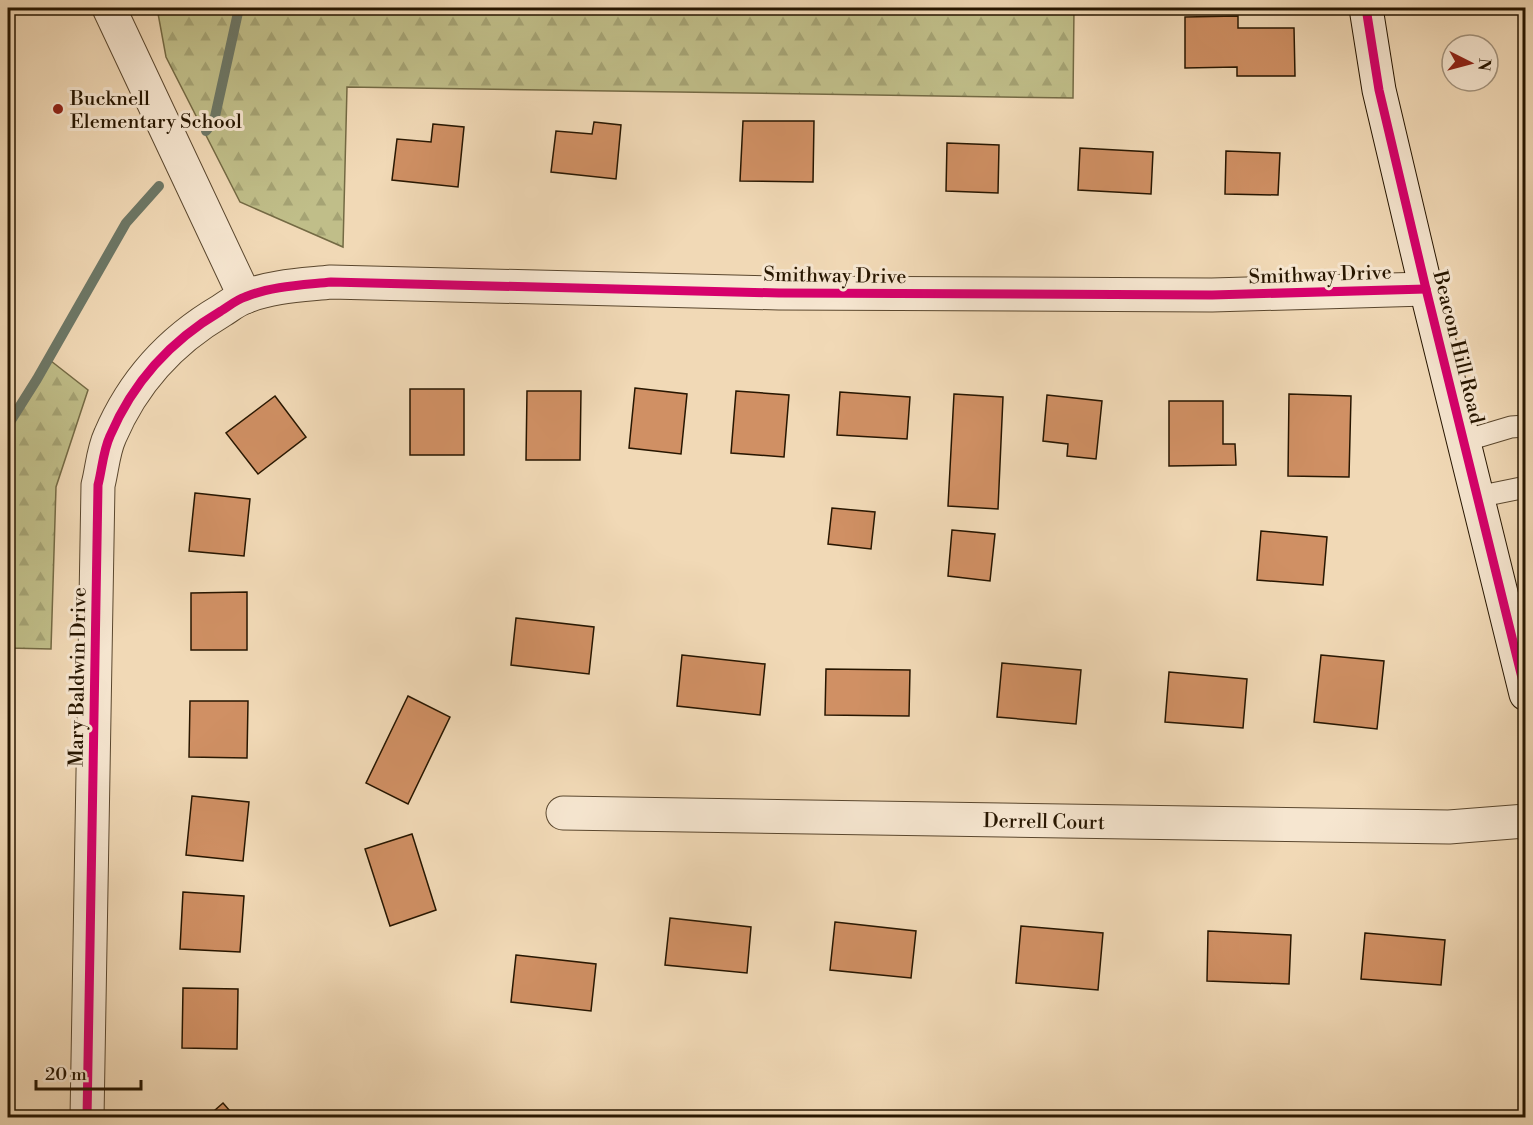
<svg xmlns="http://www.w3.org/2000/svg" width="1533" height="1125" font-family="'Libre Bodoni',serif">
<defs>
<pattern id="forest-firs" width="22" height="20" patternUnits="userSpaceOnUse" patternTransform="scale(1.5)"><rect width="22" height="20" fill="#c0be89"/><path d="M5 1l3.5 6h-7zM16 11l3.5 6h-7z" fill="#a5a374"/></pattern>
</defs>
<rect width="100%" height="100%" fill="#f1d9b6"/>
<filter id="stains"><feTurbulence type="fractalNoise" baseFrequency=".00333" numOctaves="4"/><feColorMatrix values="0 0 0 0 .2 0 0 0 0 .09 0 0 0 0 .02 0 0 0 .5 -.17"/></filter>
<radialGradient id="worn" r=".72"><stop offset=".6" stop-color="#630" stop-opacity="0"/><stop offset="1" stop-color="#630" stop-opacity=".3"/></radialGradient>
<!-- forest -->
<g fill="url(#forest-firs)" stroke="#746a44" stroke-width="1.5">
<path d="M157 8H1074L1073 98 347 87 343 247 240 202 166 57Z"/>
<path d="M51 361 88 390 56 487 51 649 8 648V419Z"/>
</g>
<g fill="none" stroke-linecap="round" stroke-linejoin="round">
<!-- stream -->
<g stroke="#6d7867" stroke-width="10">
<path d="M206 131 214 121 239 8"/>
<path d="M8 425 37 379 126 223 159 186"/>
</g>
</g>
<!-- building -->
<g fill="#d09064" stroke="#271600" stroke-width="1.5">
<path d="M1238 16V28H1294L1295 76H1237V67L1185 68V17Z"/>
<path d="M743 121H814L813 182 740 181Z"/>
<path d="M594 122 621 125 616 179 551 172 556 131 592 134Z"/>
<path d="M433 124 464 127 458 187 392 180 397 139 431 142Z"/>
<path d="M947 143 999 145 998 193 946 191Z"/>
<path d="M1080 148 1153 152 1151 194 1078 190Z"/>
<path d="M1226 151 1280 153 1278 195 1225 194Z"/>
<path d="M1521 218H1526V285Z"/>
<path d="M635 388 687 394 681 454 629 448Z"/>
<rect x="410" y="389" width="54" height="66"/>
<path d="M527 391H581L580 460H526Z"/>
<path d="M736 391 789 395 784 457 731 453Z"/>
<path d="M840 392 910 397 907 439 837 435Z"/>
<path d="M954 394 1003 397 998 509 948 506Z"/>
<path d="M1289 394 1351 396 1349 477 1288 476Z"/>
<path d="M1047 395 1102 401 1096 459 1067 456 1068 444 1043 441Z"/>
<path d="M275 396 306 437 258 474 226 433Z"/>
<path d="M1169 401H1223V444H1235L1236 465 1169 466Z"/>
<path d="M195 493 250 499 244 556 189 551Z"/>
<path d="M832 508 875 512 871 549 828 544Z"/>
<path d="M952 530 995 534 990 581 948 576Z"/>
<path d="M1261 531 1327 537 1323 585 1257 580Z"/>
<path d="M247 592V650H191V593Z"/>
<path d="M516 618 594 627 589 674 511 665Z"/>
<path d="M682 655 765 664 760 715 677 706Z"/>
<path d="M1321 655 1384 661 1377 729 1314 722Z"/>
<path d="M1002 663 1081 670 1076 724 997 717Z"/>
<path d="M826 669 910 670 909 716 825 715Z"/>
<path d="M1169 672 1247 679 1243 728 1165 722Z"/>
<path d="M408 696 450 717 408 804 366 783Z"/>
<path d="M190 701H248L247 758 189 757Z"/>
<path d="M192 796 249 802 243 861 186 855Z"/>
<path d="M412 834 436 910 390 926 365 849Z"/>
<path d="M183 892 244 896 240 952 180 949Z"/>
<path d="M670 918 751 927 747 973 665 965Z"/>
<path d="M835 922 916 931 911 978 830 970Z"/>
<path d="M1021 926 1103 933 1098 990 1016 983Z"/>
<path d="M1208 931 1291 935 1289 984 1207 981Z"/>
<path d="M1365 933 1445 940 1441 985 1361 979Z"/>
<path d="M516 955 596 964 591 1011 511 1002Z"/>
<path d="M183 988 238 989 237 1049 182 1048Z"/>
<path d="M223 1103 236 1118H206Z"/>
<path d="M589 1115 632 1116V1118H589Z"/>
</g>
<g fill="none" stroke-linecap="round" stroke-linejoin="round">
<defs>
<g id="lane">
<path d="M1464 441 1511 427 1526 426"/>
<path d="M1477 497 1526 487"/>
</g>
<g id="street">
<path d="M109 8 245 297"/>
<path d="M563 813 1449 827 1526 821"/>
<path d="M87 1118 98 485C102 470 103 451 110 436 133 382 170 341 221 311 229 306 236 300 245 297 271 286 303 285 331 282L779 293 1212 295 1426 289"/>
</g>
<path id="secondary" d="M1366 8 1379 90 1426 289 1526 694"/>
</defs>
<!-- lane casing -->
<use href="#lane" stroke="#5a472e" stroke-width="23"/>
<!-- street casing -->
<use href="#street" stroke="#5a472e" stroke-width="35"/>
<!-- secondary casing -->
<use href="#secondary" stroke="#271600" stroke-width="35"/>
<!-- lane -->
<use href="#lane" stroke="#f6e6d0" stroke-width="21"/>
<!-- street -->
<use href="#street" stroke="#f6e6d0" stroke-width="33"/>
<!-- secondary -->
<use href="#secondary" stroke="#f6e6d0" stroke-width="33"/>
<defs>
<g id="cycleway">
<path d="M1366 8 1379 90 1426 289 1526 694"/>
<path d="M87 1118 98 485C102 470 103 451 110 436 133 382 170 341 221 311 229 306 236 300 245 297 271 286 303 285 331 282L779 293 1212 295 1426 289"/>
</g>
</defs>
<!-- cycleway casing -->
<use href="#cycleway" stroke="#f6e6d0" stroke-width="13"/>
<!-- cycleway -->
<use href="#cycleway" stroke="#d6006c" stroke-width="9"/>
</g>
<!-- markers -->
<circle fill="#8f2418" stroke="#f6e6d0" stroke-width="2" cx="58" cy="109" r="6"/>
<g text-anchor="middle" stroke-width="6" stroke-linejoin="round" paint-order="stroke">
<!-- poi labels -->
<g font-size="20" fill="#271600" stroke="#f6e6d0" text-anchor="start">
<text x="70" y="105">Bucknell<tspan x="70" dy="23">Elementary School</tspan></text>
</g>
<!-- street labels -->
<g font-size="20" fill="#271600" stroke="#f6e6d0">
<text transform="translate(1320 274) rotate(-2)" y="7">Smithway Drive</text>
<text transform="translate(835 275) rotate(1)" y="7">Smithway Drive</text>
<text transform="translate(1459 347) rotate(76)" y="7">Beacon Hill Road</text>
<text transform="translate(77 677) rotate(-89)" y="7">Mary Baldwin Drive</text>
<text transform="translate(1044 821) rotate(1)" y="7">Derrell Court</text>
</g>
</g>
<!-- margin -->
<rect width="1533" height="1125" fill="none" stroke="#f1d9b6" stroke-width="30"/>
<rect x="9" y="9" width="1515" height="1107" fill="none" stroke="#271600" stroke-width="3"/>
<rect x="15" y="15" width="1503" height="1095" fill="none" stroke="#271600" stroke-width="1.5"/>
<!-- north arrow -->
<g transform="translate(1470 63) rotate(96)"><circle r="28" fill="#f6e6d0" stroke="#a3937d" stroke-width="1.5"/>
<path d="M0-4.5L10 22L0 15L-10 22Z" fill="#8f2418"/>
<text y="-9" font-size="16" font-weight="bold" text-anchor="middle" fill="#271600">N</text>
</g>
<!-- scale -->
<path d="M36 1080v9h105v-9" fill="none" stroke="#271600" stroke-width="3"/>
<text x="45" y="1080" font-size="18" fill="#271600" stroke="#f6e6d0" stroke-width="4.5" paint-order="stroke">20 m</text>
<rect width="100%" height="100%" filter="url(#stains)"/>
<rect width="100%" height="100%" fill="url(#worn)"/>
</svg>
